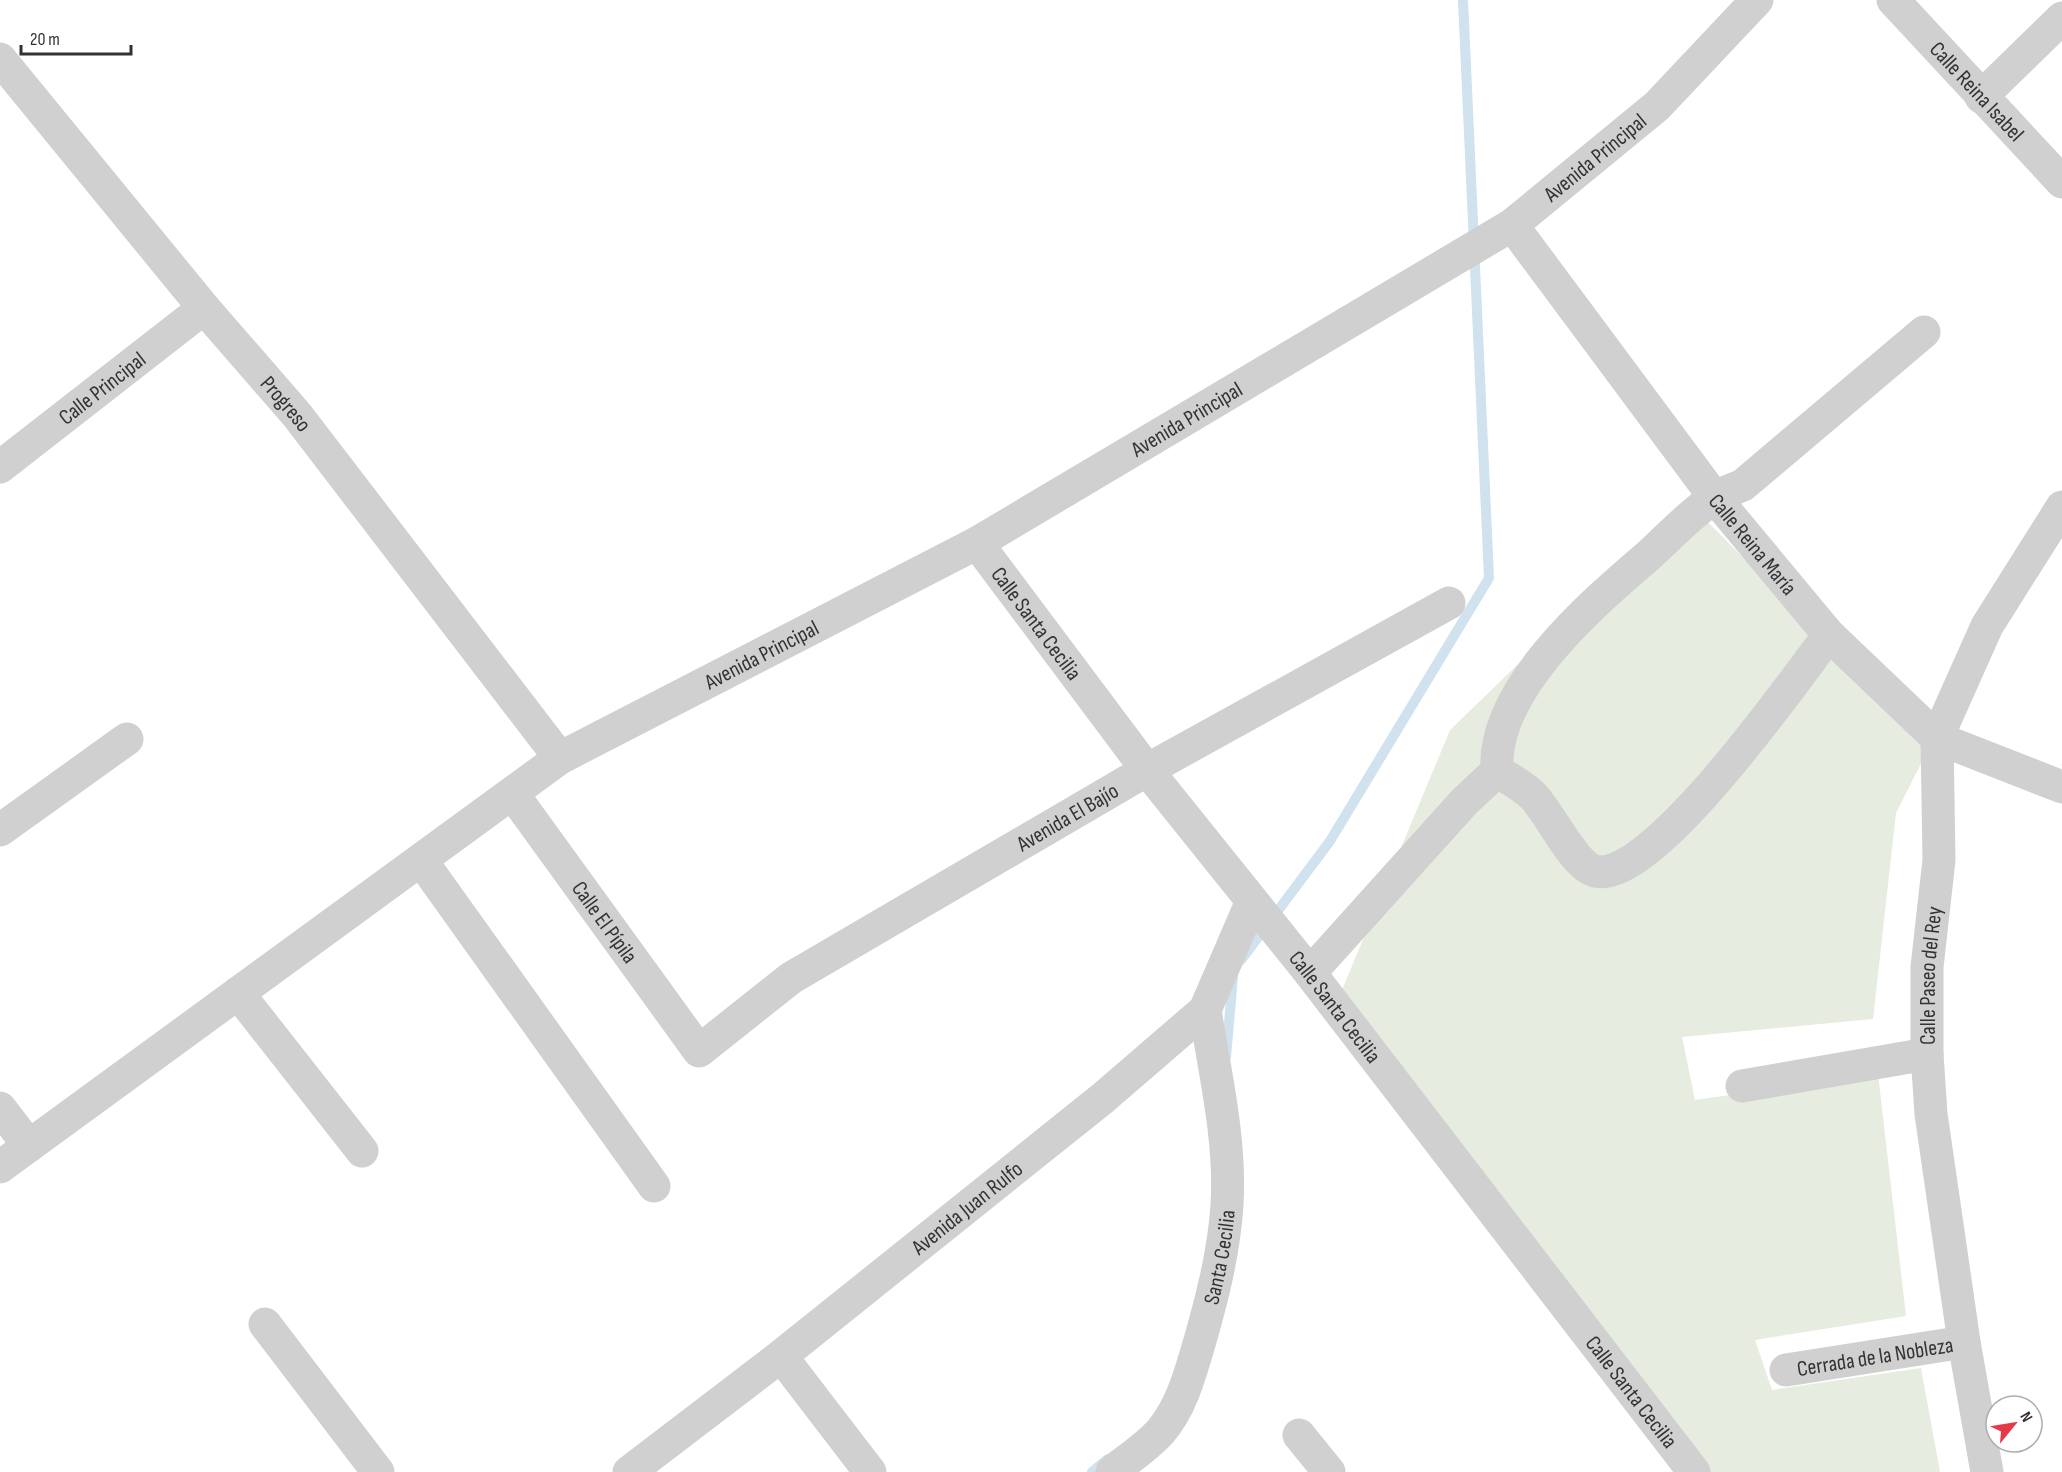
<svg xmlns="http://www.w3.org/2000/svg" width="2062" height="1472" font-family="'Sofia Sans Condensed',sans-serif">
<rect width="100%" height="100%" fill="#fff"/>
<!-- green -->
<path fill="#e6ecdf" d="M1687 501 1930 746 1896 813 1873 1019 1682 1037 1695 1100 1878 1074 1906 1316 1755 1340 1772 1390 1921 1368 1940 1472H1700L1342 990 1450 730Z"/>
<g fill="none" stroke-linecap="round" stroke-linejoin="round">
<!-- stream -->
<g stroke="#cfe2ee" stroke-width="10">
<path d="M1241 960 1330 841 1489 578 1463 0"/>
<path d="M1226 1057 1233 977"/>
<path d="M1092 1472 1108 1459"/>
</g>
<!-- street -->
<g stroke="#d0d0d0" stroke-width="33">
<path id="s1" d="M1893 0 2062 182"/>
<path id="s2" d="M0 59 204 308 297 415 560 758"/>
<path d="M1981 97 2062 18"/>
<path id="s3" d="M1512 225 1715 498 1829 635 1937 738 2062 787"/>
<path id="s4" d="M0 467 204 308"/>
<path id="s5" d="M977 543 1147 770 1310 973 1694 1472"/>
<path d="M1497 771C1491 690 1592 604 1648 556 1669 537 1690 514 1714 498 1722 493 1734 489 1743 485L1924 332"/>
<path id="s6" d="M512 793 699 1051 791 978 1147 770 1449 603"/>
<path d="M0 830 127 739"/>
<path d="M421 860 654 1186"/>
<path d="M1310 973 1464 802 1497 771C1509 779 1524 786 1534 797 1550 814 1571 859 1590 869 1643 899 1798 675 1829 635"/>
<path d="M238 993 362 1151"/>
<path d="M1742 1086 1927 1054"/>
<path d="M0 1108 29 1146"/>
<path id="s7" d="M0 1167 560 758 977 543 1512 225 1657 106 1757 0"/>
<path d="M265 1324 378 1472"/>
<path d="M781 1356 870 1472"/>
<path id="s8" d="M1786 1370 1964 1342"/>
<path d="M1299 1435 1329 1472"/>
<path id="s9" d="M629 1472 781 1356 1103 1098 1205 1010 1252 901"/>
<path id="s10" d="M1112 1472C1128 1459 1148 1446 1161 1431 1182 1406 1190 1374 1199 1344 1212 1299 1224 1252 1227 1205 1231 1140 1215 1074 1205 1010"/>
<path id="s11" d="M1987 1472 1964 1342 1931 1114 1927 1054V967L1939 860 1937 738 1987 626 2062 507"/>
</g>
</g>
<g text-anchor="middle" stroke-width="6" stroke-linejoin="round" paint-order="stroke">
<!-- street labels -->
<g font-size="22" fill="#333" stroke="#fff">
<text dy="8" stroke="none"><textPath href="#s1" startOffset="124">Calle Reina Isabel</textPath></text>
<text dy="8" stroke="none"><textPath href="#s7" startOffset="1892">Avenida Principal</textPath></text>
<text dy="8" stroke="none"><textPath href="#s4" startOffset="129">Calle Principal</textPath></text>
<text dy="8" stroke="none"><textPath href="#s2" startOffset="448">Progreso</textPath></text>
<text dy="8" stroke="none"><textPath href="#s7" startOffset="1406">Avenida Principal</textPath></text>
<text dy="8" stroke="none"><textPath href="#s3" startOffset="400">Calle Reina María</textPath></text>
<text dy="8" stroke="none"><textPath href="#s5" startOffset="100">Calle Santa Cecilia</textPath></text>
<text dy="8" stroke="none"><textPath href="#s7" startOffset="920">Avenida Principal</textPath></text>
<text dy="8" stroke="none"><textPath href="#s6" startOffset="756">Avenida El Bajío</textPath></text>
<text dy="8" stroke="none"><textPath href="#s6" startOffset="159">Calle El Pípila</textPath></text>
<text dy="8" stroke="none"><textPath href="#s11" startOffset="501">Calle Paseo del Rey</textPath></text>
<text dy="8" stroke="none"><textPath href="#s5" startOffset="586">Calle Santa Cecilia</textPath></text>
<text dy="8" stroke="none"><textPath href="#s9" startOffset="429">Avenida Juan Rulfo</textPath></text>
<text dy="8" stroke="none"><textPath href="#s10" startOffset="249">Santa Cecilia</textPath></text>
<text dy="8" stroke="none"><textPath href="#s8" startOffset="90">Cerrada de la Nobleza</textPath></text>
<text dy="8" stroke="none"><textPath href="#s5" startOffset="1072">Calle Santa Cecilia</textPath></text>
</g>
</g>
<!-- north arrow -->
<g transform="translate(2014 1424) rotate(60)"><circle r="28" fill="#ffffff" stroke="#adadad" stroke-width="1.5"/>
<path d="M0-4.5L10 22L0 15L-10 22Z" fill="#e63946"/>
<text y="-9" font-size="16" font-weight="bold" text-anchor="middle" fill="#333333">N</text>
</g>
<!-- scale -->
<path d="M21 45v9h110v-9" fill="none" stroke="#333333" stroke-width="3"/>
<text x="30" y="45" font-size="18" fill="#333333" stroke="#ffffff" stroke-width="4.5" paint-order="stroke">20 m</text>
</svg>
